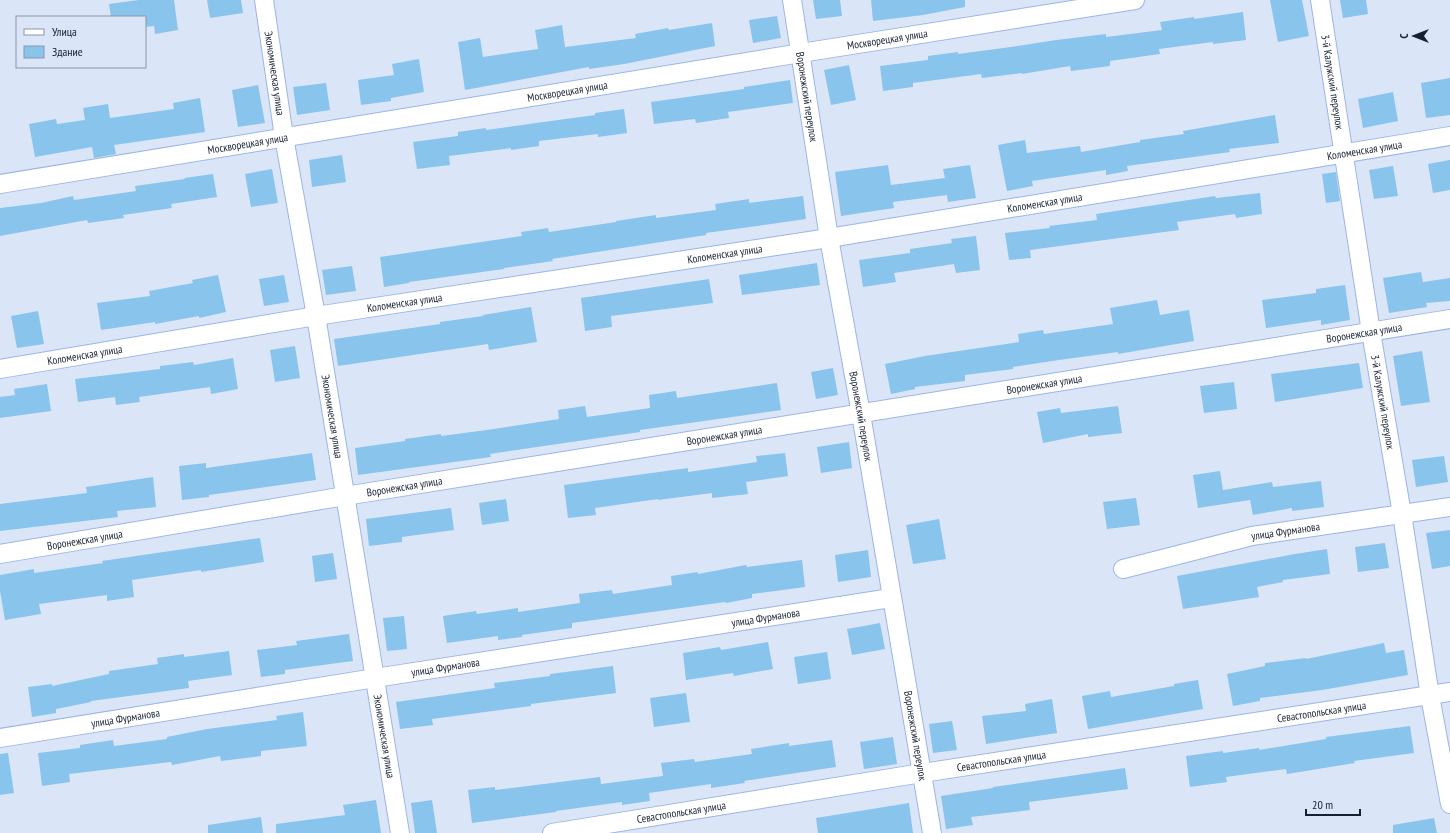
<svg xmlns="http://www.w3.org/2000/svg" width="1450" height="833" font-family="'PT Sans Narrow',sans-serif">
<rect width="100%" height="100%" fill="#dae5f8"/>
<!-- building -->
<g fill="#89c4ed">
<path d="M139 0H174L178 30 155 34 154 26 145 27V17H111L109 4Z"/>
<path d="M207 0H241L243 13 210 18Z"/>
<path d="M813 0H840L842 16 816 19Z"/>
<path d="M871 0H965V7L923 15 873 21Z"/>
<path d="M1270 0H1302L1309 36 1278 42Z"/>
<path d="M1340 0H1366L1368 14 1343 18Z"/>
<path d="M1243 12 1246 40 1213 44V42L1159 49 1160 54 1110 61V66L1071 71 1070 66 1022 74V73L982 78 981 74 913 83V87L883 91 880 66 928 60V56L958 52V54L1011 47 1056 40 1106 34V37L1162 30 1160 22 1194 17V19Z"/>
<path d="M777 16 781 38 753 43 749 20Z"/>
<path d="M712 23 715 46 624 64 589 69V67L465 90 458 42 480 38 483 57 538 49 535 30 562 25 565 47 636 38 635 34 668 28 669 30Z"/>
<path d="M419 59 424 92 391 98V101L361 105 358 80 394 75 392 64Z"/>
<path d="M849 65 856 100 831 105 824 70Z"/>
<path d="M1450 78V115L1426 118 1421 83Z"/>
<path d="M790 80 793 103 728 112 729 118 696 123 695 119 654 124 651 102 744 89V87Z"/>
<path d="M326 83 330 110 297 115 293 87Z"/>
<path d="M258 85 265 123 238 127 232 90Z"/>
<path d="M1393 92 1398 121 1363 128 1358 99Z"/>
<path d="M200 98 205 132 114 145 116 154 94 158 92 147 35 157 29 124 56 119 57 124 85 120 83 108 108 104 110 118 174 109 173 103Z"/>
<path d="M624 109 627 133 598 137V134L539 141V146L511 150V148L449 156 450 165 417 169 413 142 458 136V132L486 128V130L536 123 595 115V113Z"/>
<path d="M1275 115 1279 143 1229 149 1230 152 1127 166 1128 171 1106 175V170L1032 181 1033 186 1007 191 998 145 1025 140 1027 153 1080 146 1081 152 1140 142V140L1184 134 1183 131Z"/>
<path d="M342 155 346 182 312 187 309 160Z"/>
<path d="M1450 160V190L1433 193 1428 164Z"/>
<path d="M888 165 891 185 945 178 943 169 970 165 976 198 948 202 947 195 893 202 894 208 841 216 835 172Z"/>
<path d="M1393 166 1398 196 1374 199 1369 170Z"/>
<path d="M272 169 278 203 251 207 245 174Z"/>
<path d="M1336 172 1340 201 1326 203 1322 174Z"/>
<path d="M213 174 217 197 171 204 172 208 123 215 124 218 88 223 87 220 0 236V208L41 203 73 196 74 200 136 191 135 186 185 179 184 178Z"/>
<path d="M1260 193 1262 214 1236 218 1235 214 1177 222 1179 230 1030 250 1031 258 1009 260 1005 233 1050 228 1049 226 1097 220 1096 214 1215 196 1216 198Z"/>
<path d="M803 196 806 219 706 233V235L552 259 553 261 504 268V269L409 282V283L384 287 380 257 522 236 521 232 548 228 549 232 616 222V221L656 215V218L716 210 715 204 749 199V203Z"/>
<path d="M976 236 980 270 956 273 954 264 894 273 896 282 863 287 859 260 910 253V249L952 243 951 239Z"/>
<path d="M817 263 820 285 742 295 739 275Z"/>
<path d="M352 266 356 291 326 295 322 270Z"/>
<path d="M1421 272 1423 282 1450 278V301L1426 303 1427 307 1389 313 1383 278Z"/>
<path d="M218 275 226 312 199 318V316L155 324V322L101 330 97 303 150 296 149 291 193 283 192 280Z"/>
<path d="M284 275 289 302 264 306 259 279Z"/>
<path d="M709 279 713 303 611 316 612 327 585 331 581 298Z"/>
<path d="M1345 285 1350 320 1321 325V320L1266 328 1262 300 1316 293V289Z"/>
<path d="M1157 300 1160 315 1189 310 1194 341 1118 354V352L1059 360 1013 367V369L965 375V381L915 387V389L891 394 885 364 925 356 1019 342 1018 334 1043 330 1044 334 1113 324 1110 308Z"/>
<path d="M531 307 537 342 489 350 488 344 338 366 334 339 440 324V322L483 316V315Z"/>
<path d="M38 311 44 344 17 348 11 316Z"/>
<path d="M295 346 300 378 275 382 270 350Z"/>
<path d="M1422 351 1430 402 1401 406 1393 356Z"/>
<path d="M233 358 238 389 211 394 210 387 139 397 140 402 116 405 115 397 78 402 75 379 160 369V366L193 362 194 365Z"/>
<path d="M1359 363 1363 388 1275 402 1271 374Z"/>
<path d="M833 368 838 395 816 399 811 372Z"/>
<path d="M1234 382 1237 409 1204 413 1200 386Z"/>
<path d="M777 383 781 410 640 430V432L490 454 491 457 358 475 355 448 405 441V439L441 434V436L487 430 559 419 558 410 585 406 587 417 650 408 649 395 676 391 677 398Z"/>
<path d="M47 384 51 411 0 418V397L15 395 14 389Z"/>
<path d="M1118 406 1122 433 1088 437V434L1043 443 1037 412 1060 408 1061 413Z"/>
<path d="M849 442 852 468 821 473 817 447Z"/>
<path d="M312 453 316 480 209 495V497L182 500 179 466 206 463V468Z"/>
<path d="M785 453 788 476 746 482 748 494 712 498V493L658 500V499L595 508 596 515 568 518 564 485 688 468V472L757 462 756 456Z"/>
<path d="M1444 456 1448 482 1416 487 1412 460Z"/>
<path d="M1220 471 1223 490 1272 482 1273 487 1321 481 1324 507 1292 511V508L1253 515 1250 500 1198 508 1193 475Z"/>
<path d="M153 477 156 507 117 511 118 517 0 531V504L87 493 86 487Z"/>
<path d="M1136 498 1140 525 1107 529 1103 502Z"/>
<path d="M506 499 509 521 482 525 479 503Z"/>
<path d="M451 508 454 530 402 537V542L369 546 366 519Z"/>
<path d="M939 519 946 559 913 564 906 525Z"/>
<path d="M1450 530V566L1432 569 1426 533Z"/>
<path d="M260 538 264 562 201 572V570L132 580 134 597 107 601V595L39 604 41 614 5 620 0 591V575L34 569V573L103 563 102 561Z"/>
<path d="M1385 543 1389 568 1358 572 1355 547Z"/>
<path d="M1327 549 1330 574 1283 580V582L1257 587 1259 597 1183 609 1177 576 1295 554Z"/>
<path d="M868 550 871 577 838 582 835 555Z"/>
<path d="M333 553 337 579 315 582 312 556Z"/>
<path d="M802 560 805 587 752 594V598L726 603 725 602 572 623V628L522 635V637L498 640V636L447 643 443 616 476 611 477 614 518 608V612L580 603 579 594 612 590 613 594 672 585 671 576 698 572V574L746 565 747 567Z"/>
<path d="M404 616 407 649 387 651 383 618Z"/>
<path d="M880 623 885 649 852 655 847 629Z"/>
<path d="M349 634 353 661 285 670V674L261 677 257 650 297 645 296 641Z"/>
<path d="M768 642 773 669 734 676 733 673 686 680 683 653 720 647 721 650Z"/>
<path d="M1384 643 1386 653 1404 650 1408 675 1322 690 1260 698V701L1233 706 1227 674 1265 666V663L1306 658V659Z"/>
<path d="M229 651 232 675 188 681 189 688 91 701V702L56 709V713L32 717 28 687 52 684V686L109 674V671L158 664 157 658 184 654V657Z"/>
<path d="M827 652 831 679 798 684 794 657Z"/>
<path d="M613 666 616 693 593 696 531 704V706L432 719 433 725 400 729 396 702 495 688 494 683 550 676V674Z"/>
<path d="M1198 680 1203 709 1088 729 1082 696 1110 691 1111 697 1174 686V684Z"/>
<path d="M686 693 690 722 654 727 650 698Z"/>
<path d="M1052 699 1057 733 986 744 982 716 1026 711 1025 704Z"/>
<path d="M303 712 307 746 261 751V756L221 761 220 756 172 765 171 762 69 774 70 782 42 786 38 753 80 748V745L113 740 114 746 167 739V737L207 729 277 720 276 716Z"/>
<path d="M952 721 957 750 933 753 929 724Z"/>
<path d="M1410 726 1414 753 1354 761 1355 763 1287 774 1286 769 1226 777 1227 782 1190 787 1186 756 1223 751V753L1259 748V750L1326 739V737Z"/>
<path d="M893 737 897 764 864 769 860 742Z"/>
<path d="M832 740 836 767 744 781 745 783 711 788V784L649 793 650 801 622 805V802L556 811V812L472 823 468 790 495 787V790L600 777 601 784 663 776 661 763 694 759 695 762 752 754 751 749 789 743V746Z"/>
<path d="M8 753 14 793 0 795V754Z"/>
<path d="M1125 768 1128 789 1029 802 1030 810 971 817 973 825 946 829 941 796 993 788V787Z"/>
<path d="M376 800 381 833H276V824L345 815 343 805Z"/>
<path d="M432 800 437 833H415L411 803Z"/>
<path d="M909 803 913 833H818L816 818Z"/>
<path d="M261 817 263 833H208V825Z"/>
<path d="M1434 818 1437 833H1393V825Z"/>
</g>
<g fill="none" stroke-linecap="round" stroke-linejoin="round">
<defs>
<g id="street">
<path id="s1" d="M264 0 284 137 316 316 400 833"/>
<path id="s2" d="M792 0 829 238 861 414 932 833"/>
<path id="s3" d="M1320 0 1371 332 1402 514 1430 696 1450 804"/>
<path id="s4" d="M0 184 801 53 1135 0"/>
<path id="s5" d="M0 369 316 316 829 238 1450 136"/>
<path id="s6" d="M0 554 345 496 1450 319"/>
<path id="s7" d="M1123 569 1252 536 1450 507"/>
<path id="s8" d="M0 738 375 678 891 598"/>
<path id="s9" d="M552 833 922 773 1450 692"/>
</g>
</defs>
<!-- street casing -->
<use href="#street" stroke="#9bb6e2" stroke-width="20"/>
<!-- street -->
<use href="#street" stroke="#fff" stroke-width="18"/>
</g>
<g text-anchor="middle" stroke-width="4" stroke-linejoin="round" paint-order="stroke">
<!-- street labels -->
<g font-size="11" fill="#162031" stroke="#dae5f8">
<text dy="4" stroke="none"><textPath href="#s4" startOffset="899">Москворецкая улица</textPath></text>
<text dy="4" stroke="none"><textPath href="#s1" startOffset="74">Экономическая улица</textPath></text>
<text dy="4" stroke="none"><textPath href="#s3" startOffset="83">3-й Калужский переулок</textPath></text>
<text dy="4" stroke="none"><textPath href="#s4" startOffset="575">Москворецкая улица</textPath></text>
<text dy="4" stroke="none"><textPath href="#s2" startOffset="98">Воронежский переулок</textPath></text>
<text dy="4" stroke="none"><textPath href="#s4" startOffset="251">Москворецкая улица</textPath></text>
<text dy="4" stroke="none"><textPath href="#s5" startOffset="1382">Коломенская улица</textPath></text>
<text dy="4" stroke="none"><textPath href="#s5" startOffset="1058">Коломенская улица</textPath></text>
<text dy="4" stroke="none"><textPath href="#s5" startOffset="734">Коломенская улица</textPath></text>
<text dy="4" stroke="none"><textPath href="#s5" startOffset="410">Коломенская улица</textPath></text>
<text dy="4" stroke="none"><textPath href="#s6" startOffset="1382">Воронежская улица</textPath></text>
<text dy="4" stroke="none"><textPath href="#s5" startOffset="86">Коломенская улица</textPath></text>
<text dy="4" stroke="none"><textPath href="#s6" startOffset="1058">Воронежская улица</textPath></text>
<text dy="4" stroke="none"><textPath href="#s3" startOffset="407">3-й Калужский переулок</textPath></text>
<text dy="4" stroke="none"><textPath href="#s1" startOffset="422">Экономическая улица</textPath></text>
<text dy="4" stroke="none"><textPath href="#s2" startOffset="422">Воронежский переулок</textPath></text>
<text dy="4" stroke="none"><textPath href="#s6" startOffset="734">Воронежская улица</textPath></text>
<text dy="4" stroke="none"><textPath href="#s6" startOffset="410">Воронежская улица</textPath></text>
<text dy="4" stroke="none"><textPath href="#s7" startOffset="167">улица Фурманова</textPath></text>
<text dy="4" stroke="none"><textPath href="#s6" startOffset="86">Воронежская улица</textPath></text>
<text dy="4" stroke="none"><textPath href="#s8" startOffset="775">улица Фурманова</textPath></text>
<text dy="4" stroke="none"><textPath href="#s8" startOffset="451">улица Фурманова</textPath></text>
<text dy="4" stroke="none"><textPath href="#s9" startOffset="779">Севастопольская улица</textPath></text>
<text dy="4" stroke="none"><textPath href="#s8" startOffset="127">улица Фурманова</textPath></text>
<text dy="4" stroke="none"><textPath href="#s1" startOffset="746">Экономическая улица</textPath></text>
<text dy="4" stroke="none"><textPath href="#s2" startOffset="746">Воронежский переулок</textPath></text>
<text dy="4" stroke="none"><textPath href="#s9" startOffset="455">Севастопольская улица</textPath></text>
<text dy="4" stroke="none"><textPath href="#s9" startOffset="131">Севастопольская улица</textPath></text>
</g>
</g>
<!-- legend -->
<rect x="16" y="16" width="130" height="52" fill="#dae5f8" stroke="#8c96a8"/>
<rect x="24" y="29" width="20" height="6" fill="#ffffff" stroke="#8c96a8"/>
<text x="52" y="36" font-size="12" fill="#162031">Улица</text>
<rect x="24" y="46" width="20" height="12" fill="#89c4ed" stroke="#8c96a8"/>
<text x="52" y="56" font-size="12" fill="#162031">Здание</text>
<!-- north arrow -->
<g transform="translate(1414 36) rotate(270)" stroke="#dae5f8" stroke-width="3" paint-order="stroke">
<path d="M0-3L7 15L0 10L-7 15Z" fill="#162031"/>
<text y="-6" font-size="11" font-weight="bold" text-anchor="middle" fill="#162031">С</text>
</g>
<!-- scale -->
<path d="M1306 809v6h54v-6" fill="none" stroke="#162031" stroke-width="2"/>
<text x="1312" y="809" font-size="12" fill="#162031" stroke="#dae5f8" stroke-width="3" paint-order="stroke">20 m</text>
</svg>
